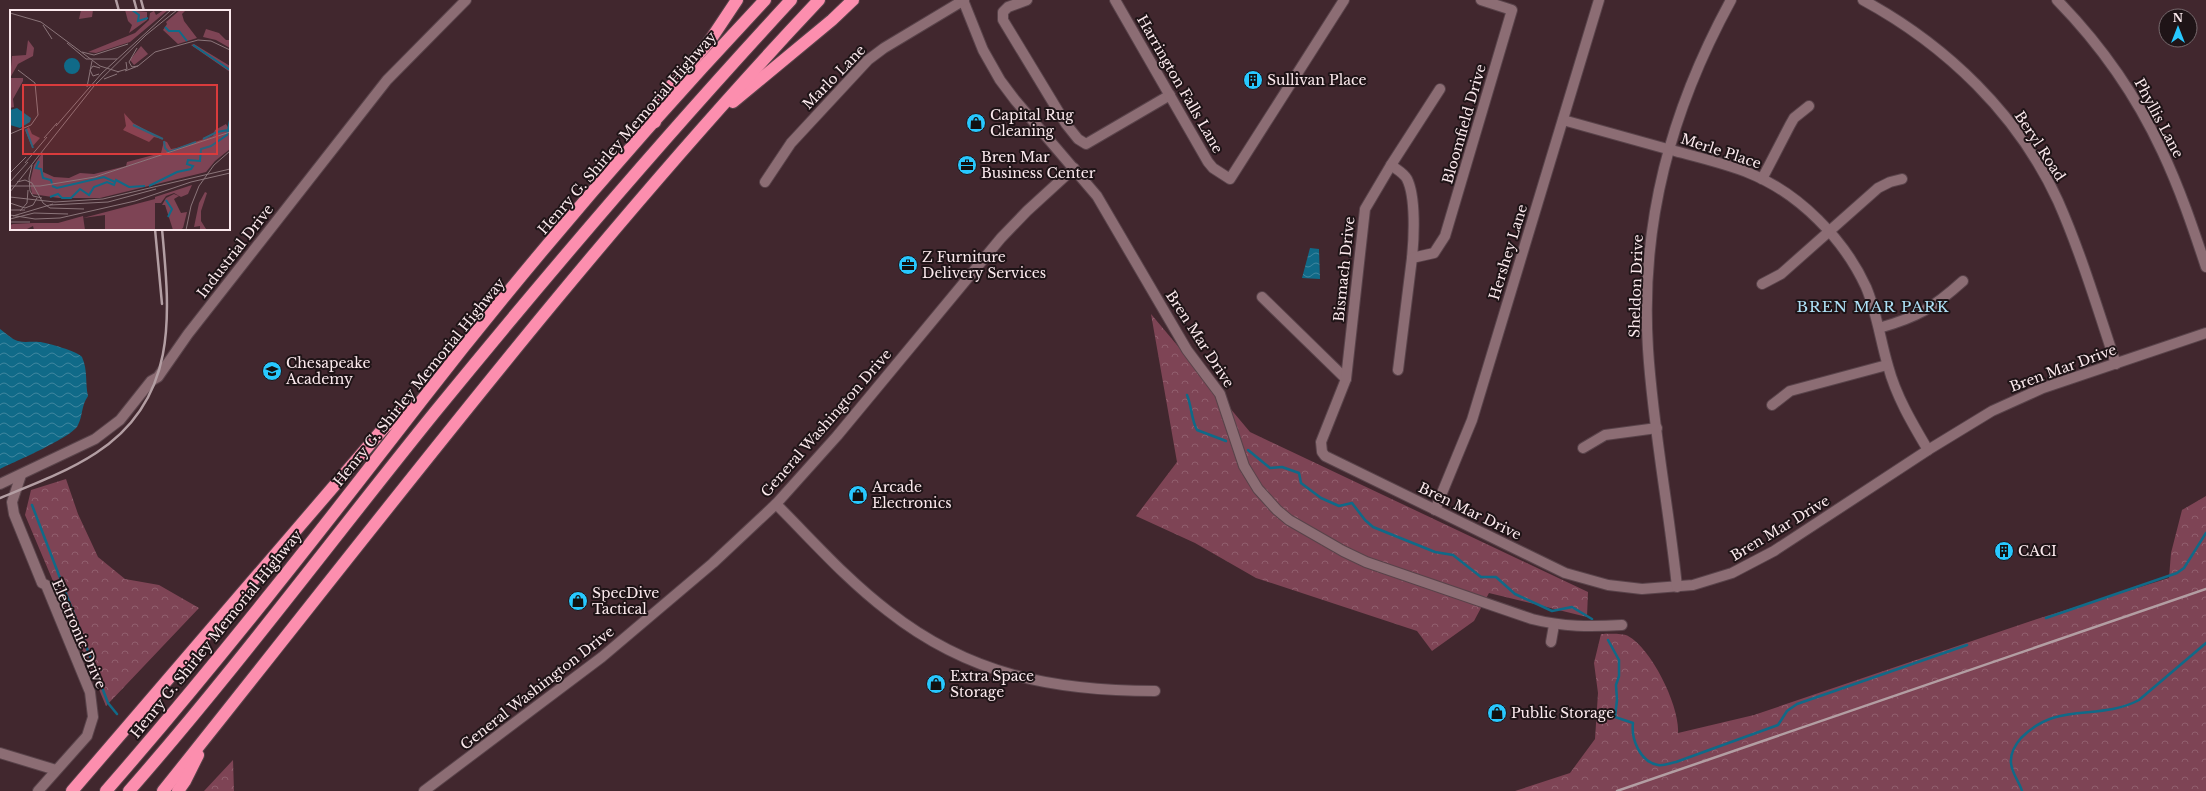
<svg xmlns="http://www.w3.org/2000/svg" width="2206" height="791" font-family="'Libre Baskerville',serif">
<defs>
<pattern id="forest-crowns" width="20" height="18" patternUnits="userSpaceOnUse"><rect width="20" height="18" fill="#7e4455"/><path d="M2 6a3 3 0 1 1 6 0M12 15a3 3 0 1 1 6 0" fill="none" stroke="#915f6e"/></pattern>
<pattern id="water-waves" width="16" height="10" patternUnits="userSpaceOnUse"><rect width="16" height="10" fill="#106a88"/><path d="M0 5q4-4 8 0t8 0" fill="none" stroke="#40869f"/></pattern>
</defs>
<rect width="100%" height="100%" fill="#41272e"/>
<!-- forest -->
<g fill="url(#forest-crowns)">
<path d="M1151 314 1250 432 1588 592 1587 617 1489 593 1474 621 1432 651 1417 631 1256 578 1195 543 1136 516 1177 462Z"/>
<path d="M66 479 78 514 98 557 125 579 159 585 199 608 106 706 25 515 31 490Z"/>
<path d="M2206 496V791H1515L1570 773 1595 739 1598 693 1594 663 1601 634C1608 634 1622 633 1628 636 1652 649 1680 707 1678 733L1754 715 2037 619 2169 578 2171 553 2182 510Z"/>
<path d="M233 760 234 791H204Z"/>
</g>
<!-- water -->
<g fill="url(#water-waves)">
<path d="M1310 248 1319 249 1320 279 1302 278Z"/>
<path d="M0 329C4 332 13 340 18 341 25 343 32 341 39 342 46 342 79 352 82 357 88 370 85 383 88 396 81 406 83 415 78 425 73 437 14 462 0 469Z"/>
</g>
<g fill="none" stroke-linecap="round" stroke-linejoin="round">
<!-- stream -->
<g stroke="#106a88" stroke-width="2.5">
<path d="M1187 395C1192 407 1191 419 1197 430L1226 441"/>
<path d="M1248 450 1270 468 1282 467 1299 473 1301 483 1321 498 1339 506 1352 503 1365 520 1373 527 1435 552 1453 555 1481 577H1496L1515 594 1552 611 1572 607 1592 619"/>
<path d="M32 505 108 703 117 714"/>
<path d="M2046 618 2177 573 2184 568 2206 533"/>
<path d="M1608 640 1619 660V676L1616 685 1617 700 1615 717 1633 723C1631 739 1640 762 1658 765 1664 766 1670 763 1676 762L1778 725 1787 711 1797 704 1967 645"/>
<path d="M2022 791C2019 781 2012 774 2011 763 2010 753 2015 745 2021 738 2059 700 2097 722 2139 700L2206 643"/>
</g>
<defs>
<g id="minor">
<path d="M963 0 983 50 1000 80 1015 100 1097 196 1187 350 1220 394 1244 466 1258 489 1277 510 1289 520 1343 551 1366 562 1532 619C1563 627 1591 627 1622 625"/>
<path d="M1027 0 1008 7 1003 12V20L1066 124 1078 139 1086 144 1170 95"/>
<path d="M1115 0 1208 162 1213 168 1230 179 1344 0"/>
<path d="M1863 0C1946 45 2018 114 2058 201 2081 253 2098 310 2116 364"/>
<path d="M2057 0C2100 44 2136 95 2162 151 2180 189 2193 228 2206 267"/>
<path d="M1563 120C1599 130 1635 140 1671 150 1697 157 1724 163 1749 173 1799 193 1844 239 1866 287 1877 313 1880 339 1888 366 1896 396 1912 423 1928 450"/>
<path d="M1391 165C1396 169 1404 173 1407 179 1416 197 1414 238 1412 258"/>
<path d="M1762 179 1790 125 1794 118 1809 106"/>
<path d="M765 182 791 143 868 60 884 48 964 0"/>
<path d="M1762 284 1781 274 1878 188 1890 182 1902 179"/>
<path d="M1262 297 1346 379 1321 442 1322 452 1325 456 1565 573 1608 585 1642 589 1693 585 1732 573 1774 551 1928 450 1992 411 2043 388 2206 333"/>
<path d="M1879 328C1918 317 1933 308 1963 281"/>
<path d="M1398 370 1412 258 1434 253 1445 236 1512 10 1481 0"/>
<path d="M1346 379 1365 209 1391 165 1440 89"/>
<path d="M1772 405 1790 391 1887 365"/>
<path d="M1583 448 1605 435 1657 428"/>
<path d="M21 475 12 502 14 514 42 583 46 585 90 692 93 717 87 736 38 791"/>
<path d="M0 484 95 439 120 420 151 381 158 377 188 334 387 80 466 0"/>
<path d="M776 504C812 540 847 580 888 611 969 675 1054 691 1155 691"/>
<path d="M1435 510 1472 420 1599 0"/>
<path d="M1677 587C1669 508 1653 429 1648 349 1640 223 1671 110 1731 0"/>
<path d="M1551 642 1554 625"/>
<path d="M0 753 56 770"/>
<path d="M424 791 602 657 713 563 776 504 837 436 1001 238 1027 211 1074 168"/>
</g>
<g id="highway">
<path d="M733 102 832 20 853 0"/>
<path d="M655 122 658 101 709 42 737 0"/>
<path d="M72 791 383 429 396 417 415 405"/>
<path d="M106 791C216 665 319 533 422 400 529 262 645 128 765 0"/>
<path d="M129 791C236 669 333 538 435 412 550 271 668 133 791 0"/>
<path d="M163 791C377 524 584 249 819 0"/>
<path d="M178 791 185 781 198 755"/>
</g>
</defs>
<!-- minor casing -->
<use href="#minor" stroke="#59434a" stroke-width="12"/>
<!-- highway casing -->
<use href="#highway" stroke="#59434a" stroke-width="14"/>
<!-- minor -->
<use href="#minor" stroke="#8c6d74" stroke-width="10"/>
<!-- highway -->
<use href="#highway" stroke="#fc8eae" stroke-width="12"/>
<!-- rail -->
<g stroke="#b39ea3" stroke-width="2.5">
<path d="M116 0 119 11"/>
<path d="M134 0 137 11"/>
<path d="M141 0 144 11"/>
<path d="M155 229 162 304"/>
<path d="M0 498C32 485 67 472 96 453 179 399 170 315 162 229"/>
<path d="M1617 791 2206 589"/>
</g>
</g>
<!-- icons -->
<defs>
<symbol id="building-disc" viewBox="-11 -11 22 22"><circle r="9.5" fill="#28c8ff" stroke="#1f1417"/><path d="M-4-6H4V6H1V3H-1V6H-4ZM-2.5-4.3h1.7v1.8h-1.7ZM.8-4.3h1.7v1.8H.8ZM-2.5-1h1.7V.8h-1.7ZM.8-1h1.7V.8H.8Z" fill="#111"/></symbol>
<symbol id="shop-disc" viewBox="-11 -11 22 22"><circle r="9.5" fill="#28c8ff" stroke="#1f1417"/><path d="M-5-2.5h2.3a2.7 3.5 0 0 1 5.4 0H5L5.5 6h-11ZM-1.5-2.5h3a1.5 2.3 0 0 0-3 0Z" fill="#111"/></symbol>
<symbol id="office-disc" viewBox="-11 -11 22 22"><circle r="9.5" fill="#28c8ff" stroke="#1f1417"/><path d="M-6-3h4V-5.5h4V-3h4V5H-6ZM-1-4.5V-3h2v-1.5ZM-6 0V1H6V0Z" fill="#111"/></symbol>
<symbol id="school-disc" viewBox="-11 -11 22 22"><circle r="9.5" fill="#28c8ff" stroke="#1f1417"/><path d="M0-5L7-2L0 1L-7-2ZM-4 1L0 2.5L4 1V4Q0 6-4 4Z" fill="#111"/></symbol>
</defs>
<g fill-rule="evenodd">
<use href="#building-disc" x="1242" y="69" width="22" height="22"/>
<use href="#shop-disc" x="965" y="112" width="22" height="22"/>
<use href="#office-disc" x="956" y="154" width="22" height="22"/>
<use href="#office-disc" x="897" y="254" width="22" height="22"/>
<use href="#school-disc" x="261" y="360" width="22" height="22"/>
<use href="#shop-disc" x="847" y="484" width="22" height="22"/>
<use href="#building-disc" x="1993" y="540" width="22" height="22"/>
<use href="#shop-disc" x="567" y="590" width="22" height="22"/>
<use href="#shop-disc" x="925" y="673" width="22" height="22"/>
<use href="#shop-disc" x="1486" y="702" width="22" height="22"/>
</g>
<g text-anchor="middle" stroke-width="4" stroke-linejoin="round" paint-order="stroke">
<!-- street labels -->
<g font-size="14" fill="#fbe9ed" stroke="#1f1417">
<text transform="translate(834 77) rotate(-46)" y="5">Marlo Lane</text>
<text transform="translate(1180 84) rotate(60)" y="5">Harrington Falls Lane</text>
<text transform="translate(2159 118) rotate(62)" y="5">Phyllis Lane</text>
<text transform="translate(1464 124) rotate(-74)" y="5">Bloomfield Drive</text>
<text transform="translate(627 133) rotate(-49)" y="5">Henry G. Shirley Memorial Highway</text>
<text transform="translate(2040 146) rotate(57)" y="5">Beryl Road</text>
<text transform="translate(1721 151) rotate(18)" y="5">Merle Place</text>
<text transform="translate(235 251) rotate(-52)" y="5">Industrial Drive</text>
<text transform="translate(1508 252) rotate(-73)" y="5">Hershey Lane</text>
<text transform="translate(1344 269) rotate(-84)" y="5">Bismach Drive</text>
<text transform="translate(1636 286) rotate(-88)" y="5">Sheldon Drive</text>
<text transform="translate(1200 339) rotate(57)" y="5">Bren Mar Drive</text>
<text transform="translate(2063 368) rotate(-20)" y="5">Bren Mar Drive</text>
<text transform="translate(419 382) rotate(-51)" y="5">Henry G. Shirley Memorial Highway</text>
<text transform="translate(826 423) rotate(-49)" y="5">General Washington Drive</text>
<text transform="translate(1470 511) rotate(26)" y="5">Bren Mar Drive</text>
<text transform="translate(1780 528) rotate(-31)" y="5">Bren Mar Drive</text>
<text transform="translate(79 634) rotate(67)" y="5">Electronic Drive</text>
<text transform="translate(216 634) rotate(-51)" y="5">Henry G. Shirley Memorial Highway</text>
<text transform="translate(537 688) rotate(-38)" y="5">General Washington Drive</text>
</g>
<!-- poi labels -->
<g font-size="14" fill="#fbe9ed" stroke="#1f1417" text-anchor="start">
<text x="1267" y="85">Sullivan Place</text>
<text x="990" y="120">Capital Rug<tspan x="990" dy="16">Cleaning</tspan></text>
<text x="981" y="162">Bren Mar<tspan x="981" dy="16">Business Center</tspan></text>
<text x="922" y="262">Z Furniture<tspan x="922" dy="16">Delivery Services</tspan></text>
<text x="286" y="368">Chesapeake<tspan x="286" dy="16">Academy</tspan></text>
<text x="872" y="492">Arcade<tspan x="872" dy="16">Electronics</tspan></text>
<text x="2018" y="556">CACI</text>
<text x="592" y="598">SpecDive<tspan x="592" dy="16">Tactical</tspan></text>
<text x="950" y="681">Extra Space<tspan x="950" dy="16">Storage</tspan></text>
<text x="1511" y="718">Public Storage</text>
</g>
<!-- neighbourhood labels -->
<g font-size="15" letter-spacing="1" fill="#aee0f6" stroke="#1f1417">
<text x="1873" y="312">BREN MAR PARK</text>
</g>
</g>
<!-- overview -->
<g transform="translate(10 10)">
<rect width="220" height="220" fill="#41272e"/>
<path d="M71 0H83L82 7 69 9ZM0 68H13V71L3 89 4 97 0 98Z" fill="#7e4455"/>
<path d="M154 0H158L120 32 86 43 78 42 125 23 139 10 140 3 144 1 146 5ZM170 0H176L172 4 174 11 187 28 168 34 153 20 157 14 156 12ZM18 30 24 38 23 46 8 54 0 68 2 46 16 45ZM184 34 220 56V62L181 35ZM114 103 123 113 152 129 144 127 139 132 113 120 116 116ZM216 114 220 121V139L205 151 196 162 90 188H49L22 184 20 172 24 155 33 142V162L44 167 59 168 70 163 84 164 116 156 117 152 151 143 154 131 157 132 161 139 167 138 203 126 205 120ZM19 117 22 124 30 128 22 137 15 120ZM182 175 178 184 171 187 164 183 156 186 151 193H145V187ZM195 182 197 183 191 201V211L196 219 190 220V216L184 217 189 193ZM164 184 169 186 164 189 171 203 177 202 173 218 170 220H163L155 195H152L156 188ZM73 206 75 220H24L23 216V213H48Z" fill="#7e4455"/>
<path d="M115 0 137 2V10L119 23 122 15 118 11ZM196 19 209 23 216 30H220V38L206 30 193 27ZM131 36 138 44 124 55 120 50ZM145 189V220H95V205L73 208ZM23 213V216L15 220H0V215L3 214Z" fill="#7e4455"/>
<path d="M54 56a8 8 0 1 1 16 0a8 8 0 1 1-16 0ZM7 98 21 108 20 112 10 118 0 115V100Z" fill="#106a88"/>
<path fill="none" stroke="#106a88" stroke-width="2" d="M122 0 129 5 128 11 138 8M155 17 159 21H169L177 31M183 35 220 60M123 115 153 129M16 119 23 138M193 129 207 122 218 120M154 131 155 138 159 142 186 132M29 151 26 158 31 159 33 168 41 170 42 174M42 176 47 178 94 167 105 172M139 176 167 162 181 159 183 156 177 154 178 150 190 151 191 139 201 136 217 125 220 110M40 187 48 184 52 188H61L70 179 79 185 84 177 97 172 104 175 106 170 119 177 135 176M156 190 162 199 158 207"/>
<path fill="none" stroke="#8b757a" stroke-width="1" d="M0 3 31 12 90 56 109 62M33 15 42 29M57 33 76 49H107M127 38 119 52 122 57 128 56M72 42 84 45 118 34M115 61 128 56 145 42 188 30 201 31 220 40M107 62 117 59 116 52M89 64 83 66 80 60 83 56 90 58M94 69 107 64M77 77 82 51M46 116 92 63 161 0M0 124 21 115 28 105 25 73 8 60M34 128 47 113M15 153 37 127M22 155 19 168 20 181 23 186 32 188M0 163 16 147M0 172 18 152M7 172 15 170 22 173 33 193 40 198 74 199M0 176H30L85 167 220 122M0 182 84 76 136 25 167 0M0 187 45 192 93 189 220 159M0 193 15 198 23 195 27 188M40 195 98 192 146 179M0 200H15M10 201 17 193 18 180M0 205 25 209 50 208 125 191 181 172 220 163M3 206 43 194M0 209 24 203 58 204M0 212H20M176 220 181 196 189 176 204 155 220 141"/>
<path fill="#da3b3c" fill-opacity="0.15" stroke="#da3b3c" stroke-width="2" d="M13 75H207V144H13Z"/>
<rect width="220" height="220" fill="none" stroke="#fbe9ed" stroke-width="2"/>
</g>
<!-- north arrow -->
<g transform="translate(2178 28)"><circle r="19" fill="#1f1417" stroke="#77696d"/>
<path d="M0-3L7 15L0 10L-7 15Z" fill="#28c8ff"/>
<text y="-6" font-size="11" font-weight="bold" text-anchor="middle" fill="#fbe9ed">N</text>
</g>
</svg>
